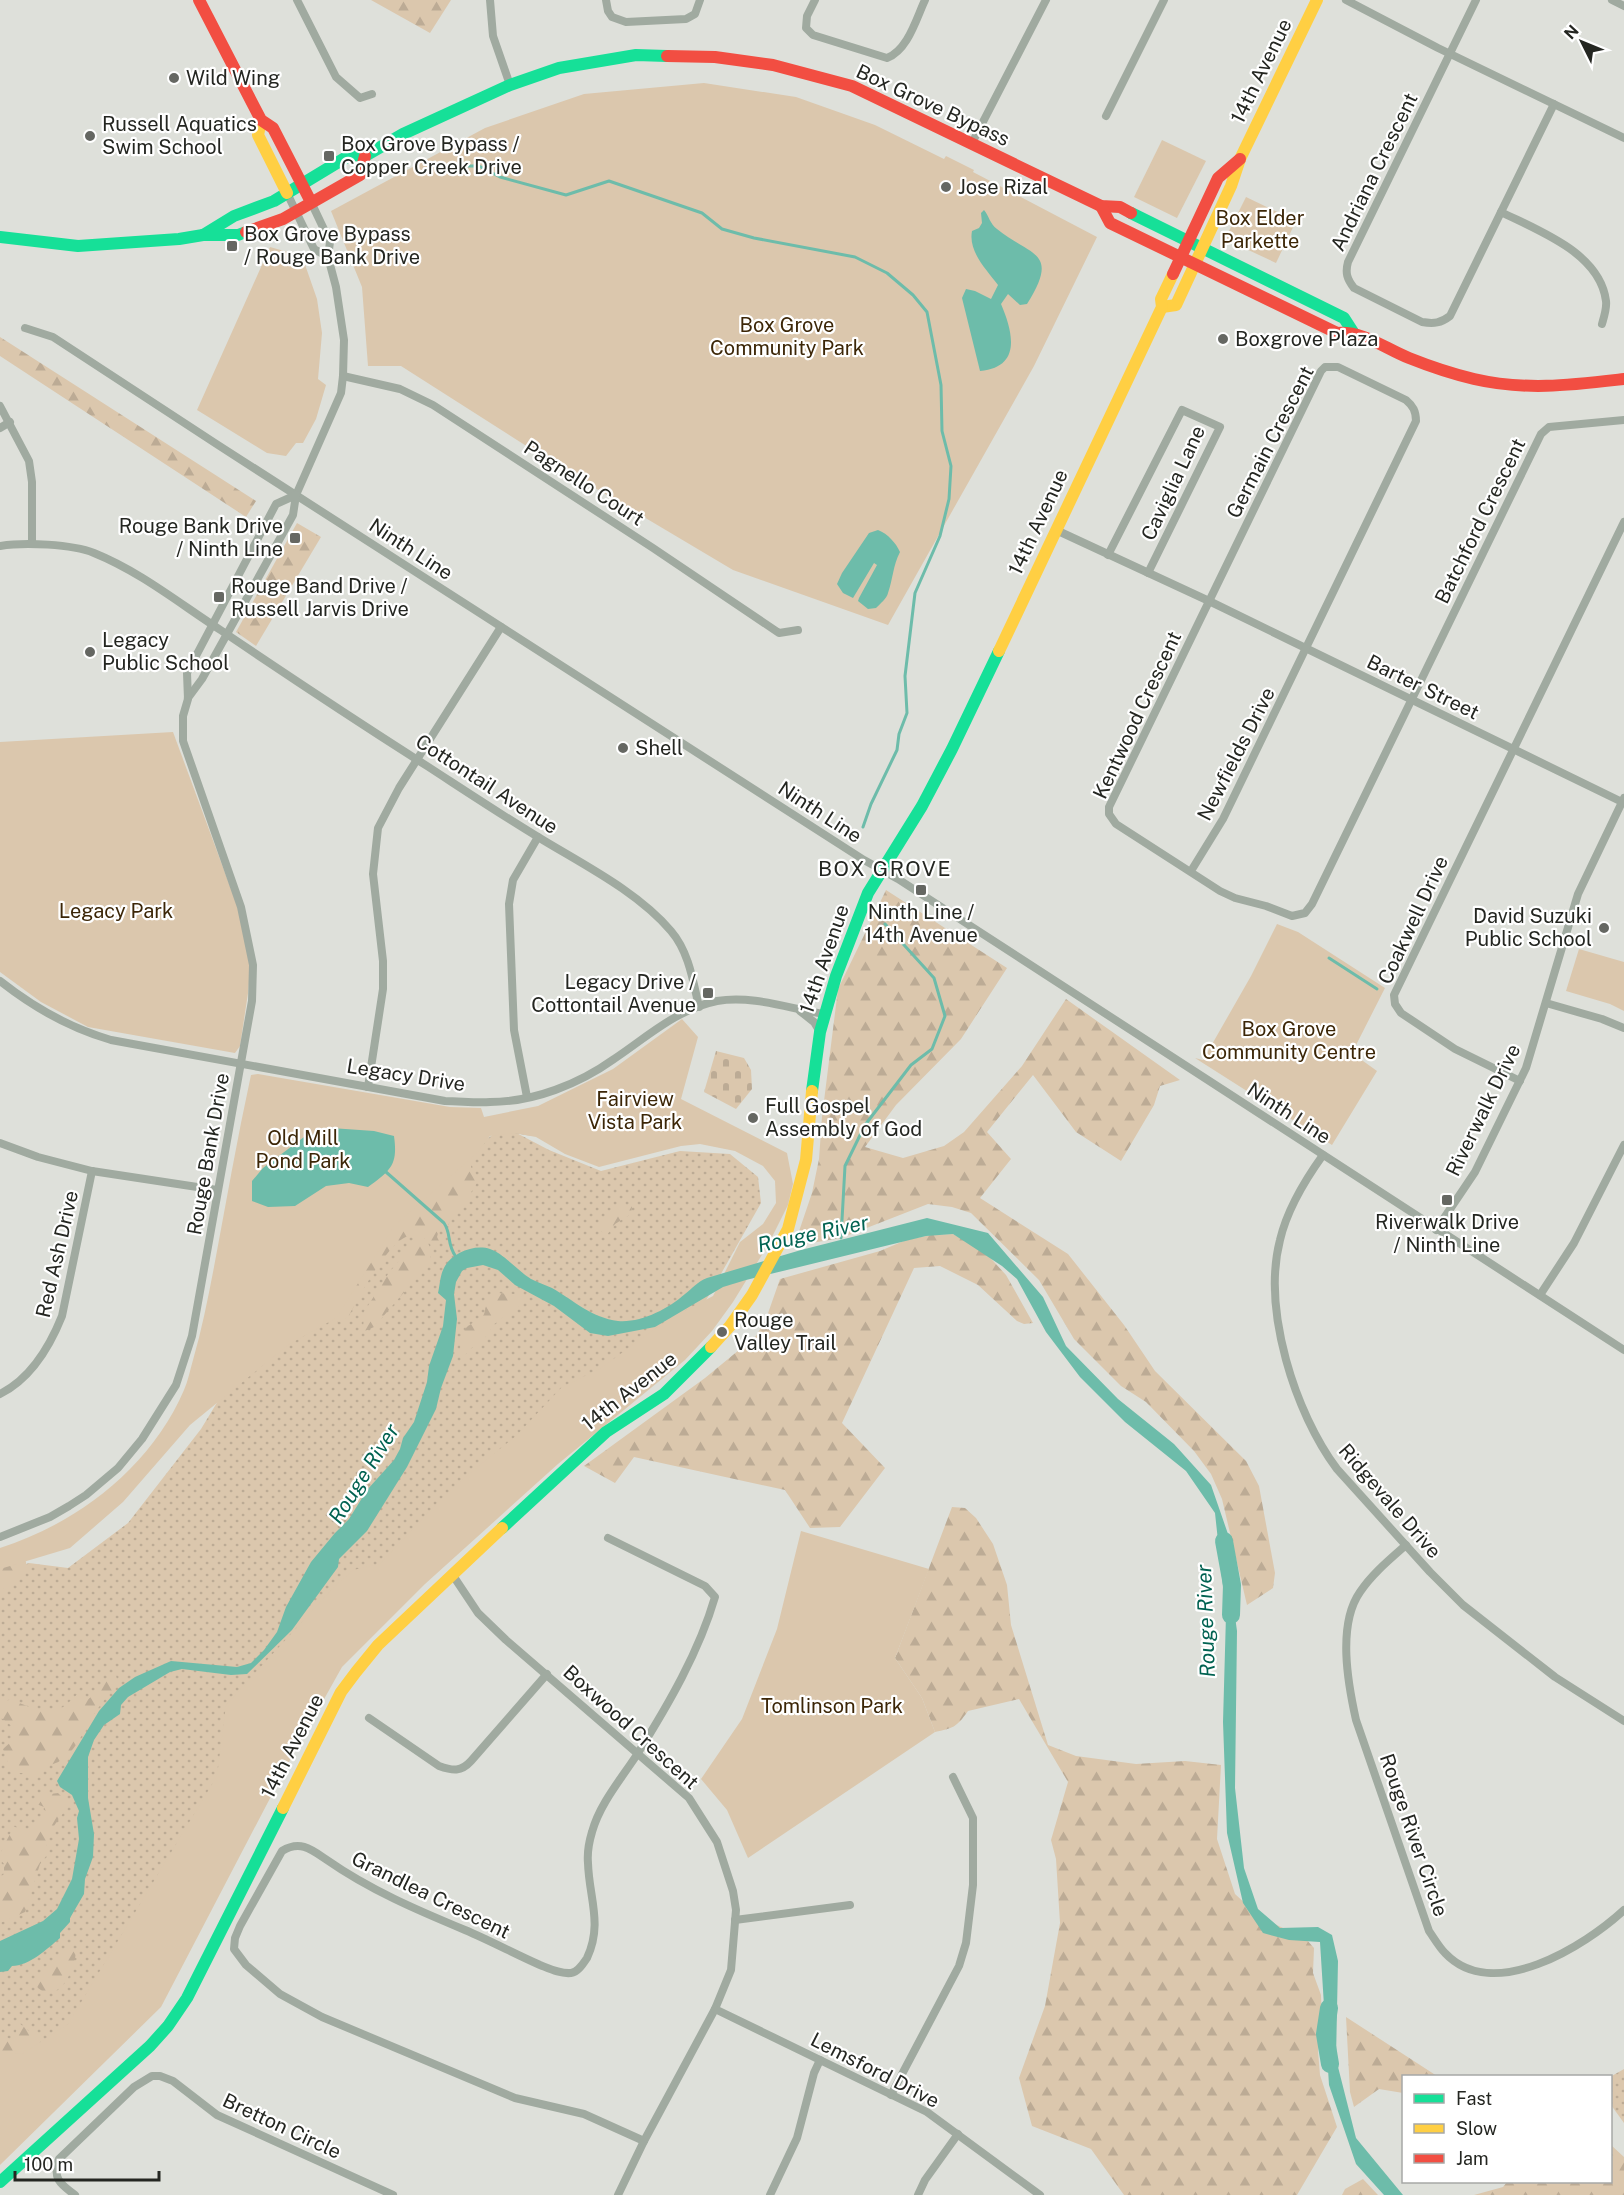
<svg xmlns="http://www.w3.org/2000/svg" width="1624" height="2195" font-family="'Public Sans',sans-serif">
<defs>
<pattern id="grass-dots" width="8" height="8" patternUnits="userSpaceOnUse" patternTransform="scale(1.5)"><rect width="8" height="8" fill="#dbc7ad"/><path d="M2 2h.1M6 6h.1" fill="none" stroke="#bcab95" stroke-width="1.8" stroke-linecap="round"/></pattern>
<pattern id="forest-firs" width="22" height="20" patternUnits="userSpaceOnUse" patternTransform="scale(1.5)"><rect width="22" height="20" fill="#dbc7ad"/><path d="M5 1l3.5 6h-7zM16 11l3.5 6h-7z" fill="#bcab95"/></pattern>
<pattern id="cemetery-stones" width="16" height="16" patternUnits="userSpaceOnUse" patternTransform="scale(1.5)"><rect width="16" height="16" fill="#dbc7ad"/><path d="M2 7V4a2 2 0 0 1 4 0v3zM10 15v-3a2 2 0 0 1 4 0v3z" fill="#bcab95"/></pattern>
</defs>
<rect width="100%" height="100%" fill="#dee0da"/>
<!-- grass -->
<g fill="url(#grass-dots)">
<path d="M503 1126 549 1150 601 1171 680 1151 730 1154 758 1177 761 1203 700 1311 376 1592 199 1872 0 2104V1574L29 1563 68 1568 128 1523 201 1429 272 1312 375 1233Z"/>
<path d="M1624 2069V2123L1611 2105 1610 2077Z"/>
</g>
<!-- forest -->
<g fill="url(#forest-firs)">
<path d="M371 0H451L430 33Z"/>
<path d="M0 337 256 501 246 517 0 356Z"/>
<path d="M297 523 321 537 256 646 236 632Z"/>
<path d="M886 890 1007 968 961 1039 896 1105 865 1147 903 1158 944 1146 964 1132 1022 1066 1066 999 1180 1080 1160 1086 1154 1105 1121 1161 1076 1132 1033 1075 987 1132 1011 1159 980 1198 1068 1254 1124 1325 1155 1371 1246 1461 1259 1486 1275 1573 1273 1588 1247 1605 1222 1499 1211 1474 1194 1451 1146 1402 1121 1386 1074 1339 1039 1280 971 1213 952 1207 928 1204 841 1238 794 1246 812 1193 819 1159 822 1117 838 989Z"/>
<path d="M539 1112 541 1124 531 1136 515 1133 490 1135 471 1162V1167L479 1179 460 1211 450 1216 449 1224 438 1233 437 1237 439 1241 437 1247 433 1250 429 1241 423 1236 429 1245 431 1261 374 1327 363 1332 364 1312 388 1274 416 1240 410 1236C392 1236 357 1299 349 1316L343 1321 335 1322 332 1318 305 1334 299 1327 277 1337C256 1330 259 1315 249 1298L257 1280 269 1265 309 1229 327 1219 360 1210 383 1198 404 1174 420 1144 436 1130Z"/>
<path d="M630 1205 632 1207 631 1214 615 1224 607 1235 600 1231 599 1223C609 1215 616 1206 630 1205Z"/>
<path d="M953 1234 984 1251 1006 1275 1033 1323 1024 1324 1017 1321 978 1285 940 1266 914 1268 842 1423 885 1468 840 1527 810 1528 785 1490 634 1457 615 1483 584 1466 705 1378 756 1336 766 1319 780 1279 880 1251 906 1240 931 1235Z"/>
<path d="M496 1293 514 1294 522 1298 523 1303 493 1325 488 1335 469 1350 461 1361C460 1352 459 1339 464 1331 471 1318 488 1325 485 1301Z"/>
<path d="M952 1507 965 1508 976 1518 993 1544 1007 1585 1011 1625 1048 1745 1076 1756 1136 1764 1185 1761 1221 1765 1217 1839 1235 1894 1260 1917 1306 1939 1314 1948 1313 1973 1321 1995 1322 2023 1318 2051 1320 2075 1337 2127 1297 2195H1124L1091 2149 1032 2126 1019 2078 1045 2006 1060 1923 1056 1859 1051 1840 1068 1782 1019 1699 968 1711C956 1728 953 1728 935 1732L922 1698 895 1658Z"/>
<path d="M25 1559C32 1577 13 1583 0 1591V1564Z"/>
<path d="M116 1675 118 1685C111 1692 104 1699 99 1707 82 1729 75 1764 43 1766L34 1778 26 1773H18L8 1763 3 1749 13 1740V1727L0 1717V1706L10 1699C27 1706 45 1716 63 1707 70 1703 74 1695 82 1692L85 1701C101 1693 97 1678 116 1675Z"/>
<path d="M58 1793 70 1805C58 1819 44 1836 47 1855L40 1864 25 1912 0 1923V1877L4 1874V1864L0 1859C0 1848 10 1838 13 1826 30 1834 34 1826 46 1814L44 1807 34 1803 43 1795Z"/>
<path d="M72 1948 76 1953C73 1969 65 1994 45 1993L38 1988 34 1981 37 1975 67 1949Z"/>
<path d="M1346 2017 1437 2076H1404L1403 2093 1379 2089 1354 2107 1350 2092Z"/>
<path d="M18 2022 71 2066 0 2090V2040L6 2037 11 2040 15 2038Z"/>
<path d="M1611 2145 1624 2157V2195H1474L1503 2187 1507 2182H1610Z"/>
<path d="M1363 2179 1378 2195H1342L1345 2189Z"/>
</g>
<!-- cemetery -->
<path fill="url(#cemetery-stones)" d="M716 1051 744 1058 751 1070 752 1089 736 1109 704 1092Z"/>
<!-- green -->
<g fill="#dbc7ad">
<path d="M704 83 796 97 875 125 944 159 946 156 974 170 973 172 1097 237 1034 366 888 625 733 570 553 463 401 366H368L362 287 331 211 485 128 584 94Z"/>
<path d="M1162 140 1206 161 1177 218 1134 197Z"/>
<path d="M1246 197 1296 221 1276 263 1225 239Z"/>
<path d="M270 247 302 256 317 299 322 333 318 379 326 385 316 419 303 443H296L286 456 267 453 197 410Z"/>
<path d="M173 732 238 908 251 963 248 993 240 1046 235 1053 88 1027 41 1002 0 972V742Z"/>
<path d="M1277 924 1298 932 1385 988 1352 1053 1377 1071 1332 1145 1195 1058 1203 1060 1251 976Z"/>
<path d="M1579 949 1624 962V1011L1610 1004 1566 991Z"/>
<path d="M682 1019 698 1037 681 1099 787 1153 793 1184 788 1205 768 1245 733 1302 712 1331 685 1360 558 1464 425 1584 342 1667 290 1760 161 2007 0 2165V2053L22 2054 68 2024 217 1776 226 1705 332 1589 353 1570 380 1564 439 1501 465 1477 516 1436 562 1387 601 1368 667 1320 713 1296 740 1242 763 1224 776 1203 775 1181 763 1166 735 1151 700 1144 681 1146 599 1167 565 1154 536 1137 514 1133 490 1136 477 1153 395 1225 336 1318 288 1345 190 1425 123 1502 70 1548 0 1569V1548C78 1523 151 1467 184 1390 188 1381 190 1370 193 1360 202 1329 208 1298 214 1267 226 1203 237 1139 251 1075L258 1074 450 1107 481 1108 484 1117 538 1106 613 1069Z"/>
<path d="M801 1531 929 1569 895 1658 922 1698 935 1732 748 1858 727 1810 701 1779 742 1719 777 1629Z"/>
</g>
<!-- water -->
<g fill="#6dbcaa">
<path d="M984 210C989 216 990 224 997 229 1032 257 1060 251 1027 304L1020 305 1008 294 1001 304C1013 332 1022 367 980 371L962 298 966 289 975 291 991 299 998 285C987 270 968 252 972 231L979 228 982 223 981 213Z"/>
<path d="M878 530C888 534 896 543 900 552 893 565 893 579 888 593 887 598 880 604 876 608L868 609 858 601 859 598 877 565 874 563 853 598 843 593 837 584 842 573 869 533Z"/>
<path d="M331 1128 374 1131 394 1136C398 1165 391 1170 368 1187L349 1183 326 1186 295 1206 268 1207 252 1201V1181L263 1168 308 1134 320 1136Z"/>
<path d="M927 1218 988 1233 1043 1297 1066 1346 1118 1399 1174 1444 1211 1485 1228 1534 1230 1553 1228 1566 1237 1631 1235 1788 1244 1868 1258 1909 1280 1928 1318 1927 1332 1935 1338 1961 1336 2059 1356 2138 1403 2195H1384L1356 2164 1329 2085 1320 1942 1289 1940 1263 1933 1243 1903 1227 1833 1223 1722 1226 1615 1215 1513 1186 1471 1125 1422 1080 1377 1046 1332 1017 1279 1002 1266 953 1234 926 1236 746 1280 723 1287 655 1327 608 1336 590 1333 554 1306 515 1285 498 1270 483 1265 467 1268 462 1271 456 1282 454 1294 457 1319 453 1356 441 1388 436 1409 407 1467 367 1531 339 1559 338 1567 292 1630 247 1674 231 1675 182 1669 170 1672 128 1697 121 1705 120 1714 104 1725 94 1740 88 1757V1798L94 1834 93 1857 85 1879 84 1894 70 1918V1922L60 1933V1938C47 1949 29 1966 12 1966L8 1971 0 1972V1941L43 1921 57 1909 72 1879 79 1839 77 1818 79 1811 72 1795 60 1787 57 1781 99 1711 119 1688 135 1677 171 1661 237 1667 251 1663 264 1650 277 1632 286 1607 311 1562 335 1533 349 1519 367 1490 394 1460 400 1449 403 1438 414 1422 427 1382 429 1366 443 1326 446 1300 438 1293C440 1285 440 1274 445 1266 453 1253 474 1244 490 1249 503 1253 518 1271 531 1279 537 1282 545 1285 552 1288 573 1300 592 1318 618 1321 641 1323 668 1309 685 1294 693 1288 697 1282 707 1278L801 1250Z"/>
</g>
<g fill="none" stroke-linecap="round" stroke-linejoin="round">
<!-- stream -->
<g stroke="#6dbcaa" stroke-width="3">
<path d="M447 166H479L500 177 566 195 609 181 702 213 722 229 754 238 855 257 887 273 913 295 927 312 941 385 942 431 951 466 949 499 940 536 915 593 905 676 907 713 899 734 897 750 871 804 863 827"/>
<path d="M1329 958 1377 989"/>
<path d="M386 1172 444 1223C452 1235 446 1243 456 1257"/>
<path d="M841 1238 845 1166 865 1125 911 1065 932 1049 945 1016 934 978 885 924"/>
</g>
<!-- river -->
<g stroke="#6dbcaa" stroke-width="18">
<path d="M1224 1541 1232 1585 1231 1615"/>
<path d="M1329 2008 1325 2034 1330 2064"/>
</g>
<!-- street -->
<g stroke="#a0aaa0" stroke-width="8">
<path d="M297 0 336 77 360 98 372 94"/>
<path d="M490 0 493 36 510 85"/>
<path d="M606 0 608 11 612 17 626 22 686 19 695 14 700 0"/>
<path d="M815 0 807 16 806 28 813 35 887 58C908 50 916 19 925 0"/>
<path d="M1346 0 1438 48 1624 138"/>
<path d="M1476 0 1348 262C1345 273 1347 279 1354 288L1422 322C1434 324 1441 323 1450 316L1554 104"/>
<path d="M1612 0 1624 6"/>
<path d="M1106 116 1164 0"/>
<path d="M971 145 1046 0"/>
<path d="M287 193 314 249 328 257"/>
<path d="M1501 212C1539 231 1600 253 1606 301 1607 308 1604 317 1602 324"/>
<path d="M25 328 53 337 218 445 864 860 898 879 1624 1350"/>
<path d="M343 376 400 389 433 405 653 548 779 633 798 630"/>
<path d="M0 406 29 461 32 482V544"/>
<path d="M0 428 10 422"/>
<path d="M1056 530 1209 601 1622 802"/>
<path d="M0 546C24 542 72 544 94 553 141 572 180 604 222 631 290 677 358 722 427 766 464 790 500 814 538 837 582 864 637 891 671 931 689 952 693 981 699 1007"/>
<path d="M1108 555 1182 410 1220 427 1148 573"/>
<path d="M188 698 202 679 293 515 296 495 341 393 343 376 344 340 336 287 328 257 330 242 311 202"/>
<path d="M1191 871 1223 819 1416 421C1416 411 1413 406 1406 400L1338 367H1325L1321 371 1109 807V814L1116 824 1220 891 1235 898 1266 906 1292 916 1305 913 1312 904 1541 434 1549 427 1624 420"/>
<path d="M0 981C34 1008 70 1028 111 1040L445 1101C460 1101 475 1103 490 1102 534 1102 579 1084 614 1059 647 1037 677 1009 717 1001 754 995 790 1009 825 1014"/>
<path d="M1546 1003 1602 1019 1624 1028"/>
<path d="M800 1011 814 1022 820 1032"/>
<path d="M1520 1081 1455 1049 1401 1013 1395 1004 1394 995 1624 522"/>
<path d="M368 1087 383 989V961L373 874 378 828 399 788 501 627"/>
<path d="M527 1097 514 1030 509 904 513 880 538 837"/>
<path d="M0 1143 38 1157 92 1171 217 1190"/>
<path d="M1323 1155C1305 1180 1287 1210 1280 1240 1262 1310 1295 1413 1337 1469L1430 1572 1463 1605 1555 1677 1624 1721"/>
<path d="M1436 1230 1475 1172 1526 1068 1578 894 1624 798"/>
<path d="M1540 1295 1574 1243 1624 1145"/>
<path d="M0 1394C30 1379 50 1346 62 1316L92 1171"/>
<path d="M0 1537 50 1517 69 1506 86 1495 118 1468 142 1439 176 1385 192 1336 252 1001 253 965 241 907 183 741V716L188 699 187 673 276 504 296 495"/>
<path d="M608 1538 705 1586 715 1597C699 1652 668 1705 638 1753 622 1778 600 1803 592 1832 589 1842 587 1852 588 1863 589 1898 603 1924 587 1958 583 1964 578 1972 571 1973 560 1974 550 1969 540 1965 515 1954 491 1941 465 1930 417 1910 370 1890 327 1860 311 1849 300 1840 282 1851L240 1926 235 1938 234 1949 246 1965 280 1994 322 2017 515 2098 584 2114 644 2141"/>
<path d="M1406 1545C1389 1560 1372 1574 1360 1592 1337 1625 1348 1684 1356 1720L1429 1931C1434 1938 1439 1947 1445 1953 1493 2004 1585 1946 1624 1910"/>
<path d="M452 1574 478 1613 506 1640 689 1798 717 1842 733 1891 736 1910 731 1970 715 2009 644 2141 618 2195"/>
<path d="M369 1718 439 1766C453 1771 461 1772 471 1761L547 1674"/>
<path d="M735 1920 850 1905"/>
<path d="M715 2009 927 2112 1040 2195"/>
<path d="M891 2095 959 1966 966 1943 973 1885V1818L953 1777"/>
<path d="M75 2195C60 2184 52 2178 59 2159L134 2087 152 2076H160L173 2081 217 2115 393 2195"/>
<path d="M770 2195 797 2138 814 2073 820 2060"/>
<path d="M918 2195 925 2180 958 2134"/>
</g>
<!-- fast -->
<g stroke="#16e098" stroke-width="12">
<path d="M1131 213 1344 318 1353 332"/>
<path d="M203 235 234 216 274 201 350 155 365 156 403 134 510 85 559 68 636 55 667 56"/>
<path d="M0 237 78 246 179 239 203 235H238L246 232"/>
<path d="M812 1091 820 1032 836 976 868 893 922 806 952 749 999 651"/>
<path d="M502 1528 606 1432 664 1394 711 1347"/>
<path d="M0 2182 150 2046 168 2026 187 1998 283 1808"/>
</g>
<!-- slow -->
<g stroke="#ffcf43" stroke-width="12">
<path d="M261 120 258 135 287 193"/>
<path d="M1162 307 1176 305 1231 186 1240 159 1317 0"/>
<path d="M999 651 1162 307 1161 299 1173 274"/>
<path d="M711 1347 730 1326 752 1295 788 1229 806 1160 812 1091"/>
<path d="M283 1808 341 1692 356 1672 378 1645 502 1528"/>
</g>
<!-- jam -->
<g stroke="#f24e42" stroke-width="12">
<path d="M199 0 261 120 273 128 311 202"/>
<path d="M667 56 715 57 773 65 852 86 1101 206 1120 207 1131 213"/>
<path d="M1101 206 1110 223 1337 333C1364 331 1384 348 1409 358 1429 366 1453 374 1474 379 1526 391 1572 385 1624 379"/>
<path d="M246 232 283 219 360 175 365 156"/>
<path d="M1173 274 1218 178 1240 159"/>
</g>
</g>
<!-- markers -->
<g fill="#656762" stroke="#fff" stroke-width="2">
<circle cx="174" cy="78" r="6"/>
<circle cx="90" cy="136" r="6"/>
<rect x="323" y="150" width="12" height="12" rx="3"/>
<circle cx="946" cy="187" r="6"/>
<rect x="226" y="240" width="12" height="12" rx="3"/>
<circle cx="1223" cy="339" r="6"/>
<rect x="289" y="532" width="12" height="12" rx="3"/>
<rect x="213" y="591" width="12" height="12" rx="3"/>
<circle cx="90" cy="652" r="6"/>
<circle cx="623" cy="748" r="6"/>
<rect x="915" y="884" width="12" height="12" rx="3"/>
<circle cx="1604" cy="928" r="6"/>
<rect x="702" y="987" width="12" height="12" rx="3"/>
<circle cx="753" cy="1118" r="6"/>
<rect x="1441" y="1194" width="12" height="12" rx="3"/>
<circle cx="722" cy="1332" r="6"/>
</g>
<g text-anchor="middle" stroke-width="4.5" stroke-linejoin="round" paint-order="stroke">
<!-- street labels -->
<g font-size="20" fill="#242621" stroke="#fff">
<text transform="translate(1261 71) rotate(-64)" y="7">14th Avenue</text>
<text transform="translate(933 105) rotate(25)" y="7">Box Grove Bypass</text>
<text transform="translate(1374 172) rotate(-64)" y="7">Andriana Crescent</text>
<text transform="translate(1270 442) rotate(-63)" y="7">Germain Crescent</text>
<text transform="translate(584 483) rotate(33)" y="7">Pagnello Court</text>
<text transform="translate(1173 483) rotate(-65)" y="7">Caviglia Lane</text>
<text transform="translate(1480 521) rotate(-64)" y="7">Batchford Crescent</text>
<text transform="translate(1038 522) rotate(-65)" y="7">14th Avenue</text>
<text transform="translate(411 549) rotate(33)" y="7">Ninth Line</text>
<text transform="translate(1423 687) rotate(26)" y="7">Barter Street</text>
<text transform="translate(1137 715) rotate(-65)" y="7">Kentwood Crescent</text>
<text transform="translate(1236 754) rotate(-63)" y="7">Newfields Drive</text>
<text transform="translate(487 784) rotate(33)" y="7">Cottontail Avenue</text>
<text transform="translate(820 812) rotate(33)" y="7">Ninth Line</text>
<text transform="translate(1413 920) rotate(-65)" y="7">Coakwell Drive</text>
<text transform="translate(824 959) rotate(-71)" y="7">14th Avenue</text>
<text transform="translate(406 1075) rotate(9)" y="7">Legacy Drive</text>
<text transform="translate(1483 1110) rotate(-64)" y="7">Riverwalk Drive</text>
<text transform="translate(1289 1113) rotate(33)" y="7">Ninth Line</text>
<text transform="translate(208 1154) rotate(-80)" y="7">Rouge Bank Drive</text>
<text transform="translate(57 1254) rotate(-77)" y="7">Red Ash Drive</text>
<text transform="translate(629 1391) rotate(-38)" y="7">14th Avenue</text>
<text transform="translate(1390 1501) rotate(49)" y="7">Ridgevale Drive</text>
<text transform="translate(631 1727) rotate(42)" y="7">Boxwood Crescent</text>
<text transform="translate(292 1746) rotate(-63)" y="7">14th Avenue</text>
<text transform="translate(1414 1835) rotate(71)" y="7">Rouge River Circle</text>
<text transform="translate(431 1895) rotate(26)" y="7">Grandlea Crescent</text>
<text transform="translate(875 2070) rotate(27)" y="7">Lemsford Drive</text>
<text transform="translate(282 2126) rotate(25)" y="7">Bretton Circle</text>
</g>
<!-- poi labels -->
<g font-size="20" fill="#242621" stroke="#fff" text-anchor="start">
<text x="186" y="85">Wild Wing</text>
<text x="102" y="131">Russell Aquatics<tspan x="102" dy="23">Swim School</tspan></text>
<text x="341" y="151">Box Grove Bypass /<tspan x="341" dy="23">Copper Creek Drive</tspan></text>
<text x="958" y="194">Jose Rizal</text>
<text x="244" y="241">Box Grove Bypass<tspan x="244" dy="23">/ Rouge Bank Drive</tspan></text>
<text x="1235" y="346">Boxgrove Plaza</text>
<text x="283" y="533" text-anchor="end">Rouge Bank Drive<tspan x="283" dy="23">/ Ninth Line</tspan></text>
<text x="231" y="593">Rouge Band Drive /<tspan x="231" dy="23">Russell Jarvis Drive</tspan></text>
<text x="102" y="647">Legacy<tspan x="102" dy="23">Public School</tspan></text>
<text x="635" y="755">Shell</text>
<text x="921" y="919" text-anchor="middle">Ninth Line /<tspan x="921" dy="23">14th Avenue</tspan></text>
<text x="1592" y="923" text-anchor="end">David Suzuki<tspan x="1592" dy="23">Public School</tspan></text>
<text x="696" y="989" text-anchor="end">Legacy Drive /<tspan x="696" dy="23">Cottontail Avenue</tspan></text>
<text x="765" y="1113">Full Gospel<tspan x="765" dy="23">Assembly of God</tspan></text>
<text x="1447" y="1229" text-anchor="middle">Riverwalk Drive<tspan x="1447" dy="23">/ Ninth Line</tspan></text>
<text x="734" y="1327">Rouge<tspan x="734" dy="23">Valley Trail</tspan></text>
</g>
<!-- park labels -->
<g font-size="20" fill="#3c2607" stroke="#fff">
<text x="1260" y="225">Box Elder<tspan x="1260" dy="23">Parkette</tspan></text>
<text x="787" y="332">Box Grove<tspan x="787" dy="23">Community Park</tspan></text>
<text x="116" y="918">Legacy Park</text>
<text x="1289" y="1036">Box Grove<tspan x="1289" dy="23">Community Centre</tspan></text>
<text x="635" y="1106">Fairview<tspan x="635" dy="23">Vista Park</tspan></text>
<text x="303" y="1145">Old Mill<tspan x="303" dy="23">Pond Park</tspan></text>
<text x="832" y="1713">Tomlinson Park</text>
</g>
<!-- neighbourhood labels -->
<g font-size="21" letter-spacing="1.5" fill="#242621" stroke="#fff">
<text x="885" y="876">BOX GROVE</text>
</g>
<!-- water labels -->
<g font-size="21" font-style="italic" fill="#016251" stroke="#fff">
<text transform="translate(813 1234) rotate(-12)" y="7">Rouge River</text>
<text transform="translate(364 1474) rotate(-58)" y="7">Rouge River</text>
<text transform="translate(1206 1621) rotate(-92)" y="7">Rouge River</text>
</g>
</g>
<!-- legend -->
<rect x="1402" y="2075" width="210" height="108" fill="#ffffff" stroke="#a7a8a6" stroke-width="1.5"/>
<rect x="1414" y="2094" width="30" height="9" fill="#16e098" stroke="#a7a8a6" stroke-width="1.5"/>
<text x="1456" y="2105" font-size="18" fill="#242621">Fast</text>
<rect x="1414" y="2124" width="30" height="9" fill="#ffcf43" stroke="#a7a8a6" stroke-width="1.5"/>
<text x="1456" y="2135" font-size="18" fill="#242621">Slow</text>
<rect x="1414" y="2154" width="30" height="9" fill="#f24e42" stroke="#a7a8a6" stroke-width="1.5"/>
<text x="1456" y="2165" font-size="18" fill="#242621">Jam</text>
<!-- north arrow -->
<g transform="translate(1582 42) rotate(313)" stroke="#ffffff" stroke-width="4.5" paint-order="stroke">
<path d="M0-4.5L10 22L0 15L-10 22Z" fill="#242621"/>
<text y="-9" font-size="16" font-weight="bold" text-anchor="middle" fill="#242621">N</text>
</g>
<!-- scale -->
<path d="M15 2171v9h144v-9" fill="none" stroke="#242621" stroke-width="3"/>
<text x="24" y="2171" font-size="18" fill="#242621" stroke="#ffffff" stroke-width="4.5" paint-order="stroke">100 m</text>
</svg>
